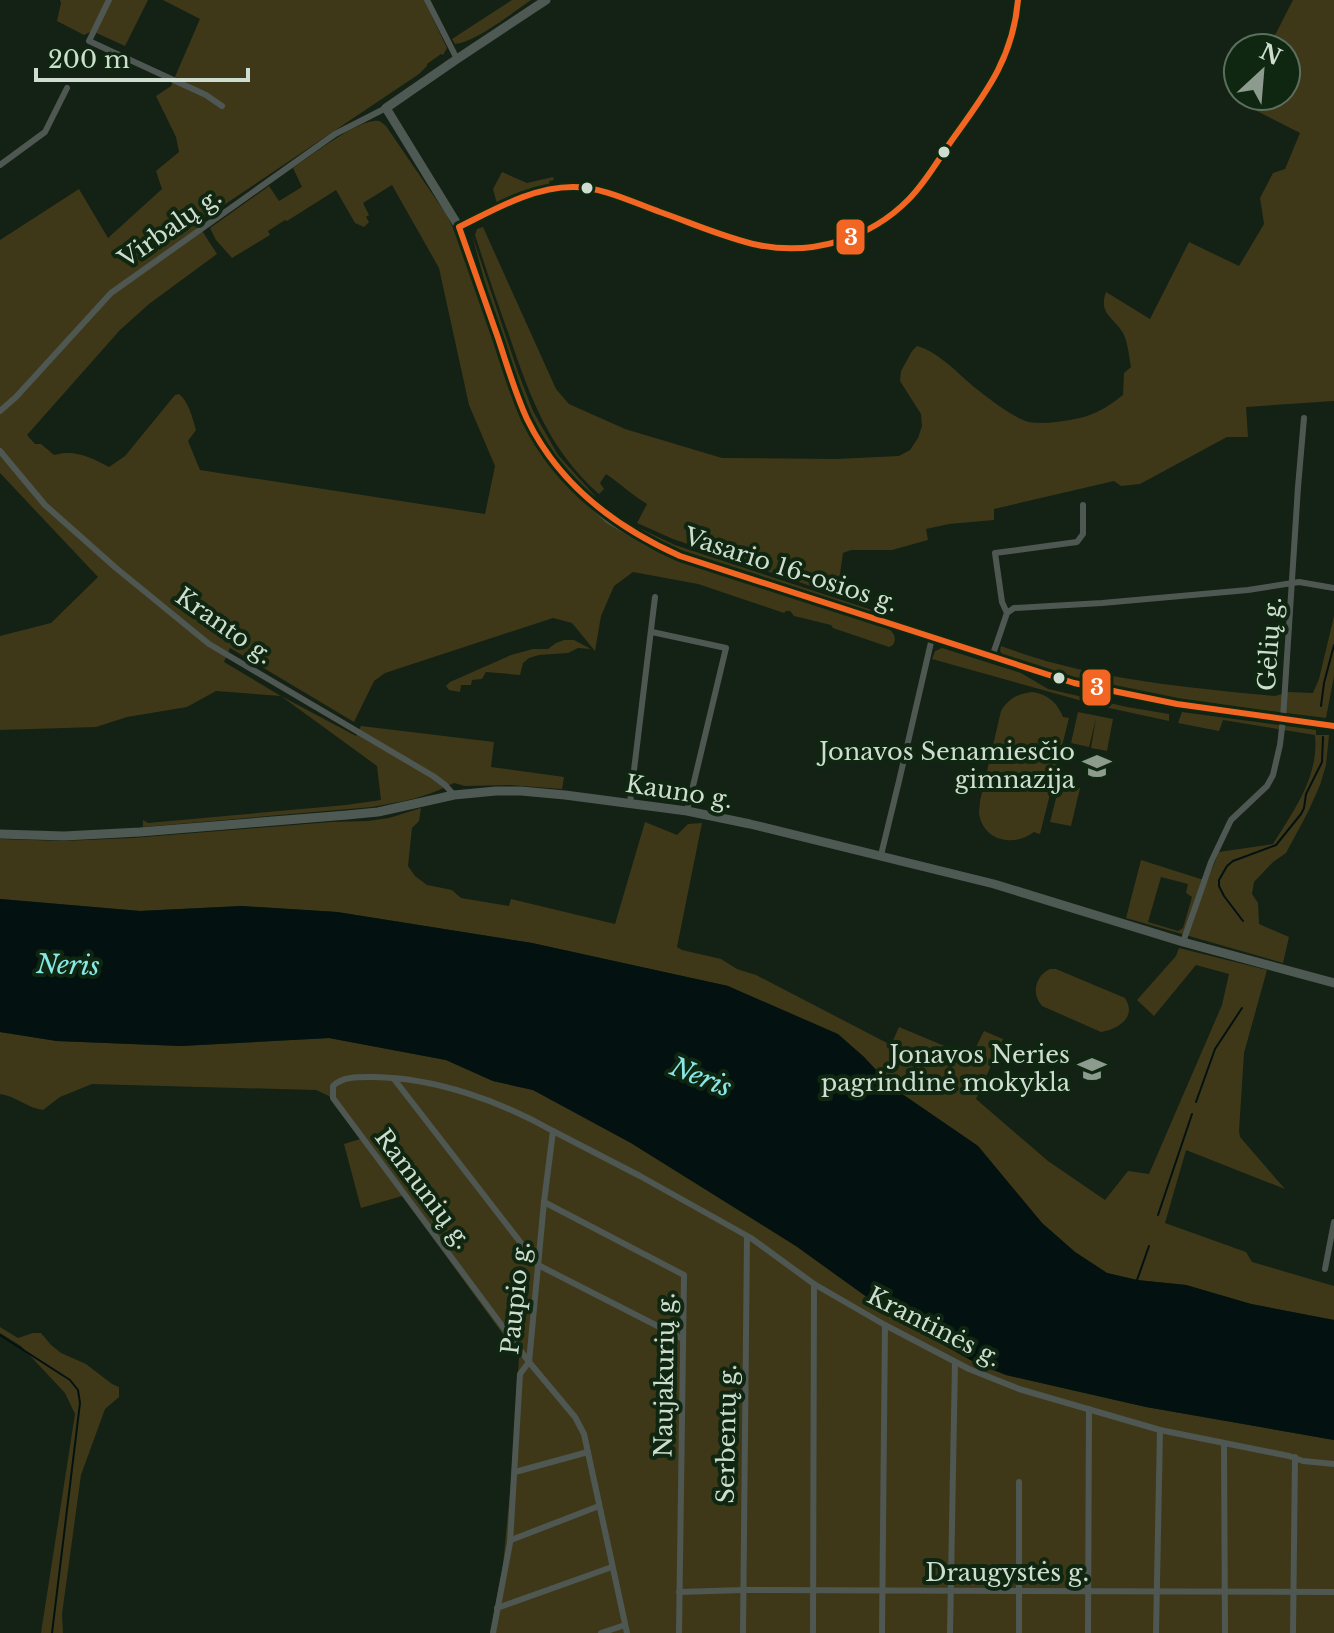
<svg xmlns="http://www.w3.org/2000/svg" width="1334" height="1633" font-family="'Libre Baskerville',serif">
<rect width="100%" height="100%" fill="#142115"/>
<!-- green -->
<g fill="#3e3819" fill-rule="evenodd">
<path d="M60 0H148L125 46 92 31 84 35 57 21 61 3Z"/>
<path d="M163 0H424L447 48 443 55 441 54 427 64V66L419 74 197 223 217 254 149 304 120 330 27 435 35 444H41L54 455C74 449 91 457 109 467L125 456 175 395 179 394C189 402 192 417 196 430L188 441 200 470 485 514 495 466 469 405 439 268 392 185 363 203 369 215 366 217 369 222 364 227 355 223 336 190 287 221 285 220 268 231 270 235 232 258 216 240 210 228 269 186 279 201 302 187 293 168C310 156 354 123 374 121 380 120 381 122 386 126L446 214 459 240 520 417 548 464 580 499 614 526 660 553 713 572 888 628C894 633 897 638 893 645L889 647 833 628 831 625 794 616 790 611H786L784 613 698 584 633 572 614 586 601 616 595 651 572 623 553 618 385 673 374 681 354 722 230 648 224 662 281 696 356 736 361 726 494 742 491 767 564 777 562 789 509 785 465 786 454 783C428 797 401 802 372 807L143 827V820L148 823 346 805 381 800 377 766 281 696 216 691 187 707 127 717 96 727 0 730V636L51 623 98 577 0 473V240L79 189 108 238 162 189 156 171 179 152 176 137 156 96 171 86 200 19Z"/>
<path d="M512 0H531C512 13 476 42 455 44L452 39Z"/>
<path d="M1293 0H1334V401L1246 407 1248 437H1227L1140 484 1121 486 1114 481 994 509V520L949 524 926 529 928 540 892 550H851L843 553 837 595 673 539 637 523 647 504C632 495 621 484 606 474L600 483 604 489 599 494C549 450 530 397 509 335 497 302 486 269 475 235L477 229 483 227 556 389 569 404 625 429 722 458 837 459 899 456 910 450 918 438 922 426 921 414 900 381 901 371 912 351 917 346C935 351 952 367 967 381 980 392 1014 419 1029 422 1047 425 1081 420 1097 412 1106 408 1115 401 1123 395L1124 373 1131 367C1129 357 1128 342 1123 333 1114 317 1098 314 1106 292L1150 319 1189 242 1239 266 1264 224 1260 198 1273 173 1285 169 1300 133 1239 102 1237 96 1238 91V96H1286V48H1281L1271 43Z"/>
<path d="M502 172 527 183 553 177 554 180 549 181 550 185 531 190 497 204 493 189Z"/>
<path d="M472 235 518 372 533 411 558 455 596 497H591C566 473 546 447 530 415L489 298Z"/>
<path d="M637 527 675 545 878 612 876 615 686 553 639 532Z"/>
<path d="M1334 616V676L1326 718C1217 704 1105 694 1002 654L1000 651 1001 646C1088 679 1184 687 1275 696L1289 692 1313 693 1319 679Z"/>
<path d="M564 640H574L591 649 578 648 568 653 539 655 529 658 523 663 520 675 486 672 482 679 472 680 471 685H461L460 692 449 690 446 686 450 682 511 655 533 649H548L556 643Z"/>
<path d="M942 648 1021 673 1048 689 1127 707 1169 714V721L1100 706 932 659 935 651Z"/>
<path d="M1033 692C1048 695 1057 702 1063 717L1069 718 1040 834 1034 832C1015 847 983 842 979 813 979 809 980 805 980 801L1001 711C1009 698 1019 693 1033 692Z"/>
<path d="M1078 712 1113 719 1107 751 1091 748 1096 718 1089 747 1071 743Z"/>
<path d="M1182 712 1316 730V735H1329L1326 765 1320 785 1308 812 1286 853 1273 862 1254 882 1252 894 1258 903 1259 924 1289 937 1283 963 1126 918 1141 860 1207 881 1219 852 1273 844C1294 810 1319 777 1315 735L1223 720 1219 731 1178 723ZM1161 877 1188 884 1186 893 1192 897 1183 928 1178 931 1148 922Z"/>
<path d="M1060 783 1080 788 1071 826 1050 822Z"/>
<path d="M421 808 419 821 412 828 408 866 415 876 427 885 452 890 461 898 509 906 511 899 615 924 645 822 677 835 688 824 702 823 677 947 682 950 721 959 737 969 756 975 891 1045 899 1027 971 1057 984 1031 1003 1039 976 1099 1048 1161 1105 1200 1128 1171 1149 1174 1222 1005 1229 974 1196 965 1154 1016 1137 1000 1176 956 1179 948 1267 970 1244 1053 1239 1131 1240 1137 1285 1189 1186 1150 1165 1223 1246 1252 1252 1262 1334 1286V1320L1251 1304 1186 1285 1137 1280 1107 1273 1075 1252 1042 1223 978 1146 892 1087 863 1056 728 986 532 943 337 912 242 906 140 911 0 899V839L63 841 132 838 331 822 368 821 389 818Z"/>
<path d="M1050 969H1056L1125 998C1137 1017 1119 1029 1101 1032L1042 1006C1031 994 1035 976 1050 969Z"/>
<path d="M0 1032 57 1041 181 1046 329 1038 446 1060 493 1081 533 1090 631 1143 796 1246 896 1318 974 1362 1006 1375 1146 1407 1334 1440V1633H490L503 1565 513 1461 519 1356 402 1196 361 1208 344 1144 360 1139 329 1096 316 1090 92 1084 60 1097 43 1110C27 1108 16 1096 0 1094Z"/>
<path d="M0 1327 18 1338 33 1333H41L51 1345 61 1353 86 1364 112 1384 119 1387V1397L105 1409 81 1475 62 1614 63 1633H41L75 1414 65 1393 21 1346 0 1333Z"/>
</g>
<!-- water -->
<path fill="#031210" d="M0 899 140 911 242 906 337 912 532 943 728 986 838 1034 863 1056 892 1087 978 1146 1042 1223 1075 1252 1107 1273 1137 1280 1186 1285 1251 1304 1334 1320V1440L1146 1407 1006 1375 974 1362 896 1318 796 1246 631 1143 533 1090 493 1081 446 1060 329 1038 181 1046 57 1041 0 1032Z"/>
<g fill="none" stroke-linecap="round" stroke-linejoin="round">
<!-- stream -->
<g stroke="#031210" stroke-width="2">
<path d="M1321 706 1324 683 1334 645"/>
<path d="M1243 921 1224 896 1219 886V880L1227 866 1233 861 1276 845 1301 814 1304 808 1306 794 1322 762 1323 737"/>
<path d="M1196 1102 1215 1049 1242 1008"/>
<path d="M1158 1215 1192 1114"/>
<path d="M1136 1283 1149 1246"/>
<path d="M0 1335 70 1380 78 1390 80 1403 52 1633"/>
</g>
<!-- minor -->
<g stroke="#4f5752" stroke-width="6">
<path d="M109 0 89 41 206 95 222 106"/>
<path d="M427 0 457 59"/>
<path d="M0 165 45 132 67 88"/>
<path d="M459 227C495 210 532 187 573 187 603 188 632 202 661 212 693 223 725 237 758 245 812 257 871 239 909 199 925 181 938 160 952 140 983 98 1018 55 1018 0"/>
<path d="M0 411 16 397 111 293 335 134 386 108"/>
<path d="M0 451 45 505 116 568 209 644 433 776 445 785 454 795"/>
<path d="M1007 613 1002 602 995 553 1077 542 1083 534V505"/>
<path d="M652 632 726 648 687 811"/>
<path d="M992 657 1007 613 1014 608 1102 603 1248 590 1299 582 1334 588"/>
<path d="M630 803 655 597"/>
<path d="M881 855 899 781 932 638"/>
<path d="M1183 942 1211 862 1231 820 1267 786 1273 775 1280 745 1283 719 1298 487 1304 418"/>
<path d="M394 1079 538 1265 683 1339"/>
<path d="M553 1131 640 1176 751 1238 814 1284 885 1325 969 1369 1019 1389 1160 1430 1289 1456 1303 1461 1334 1464"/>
<path d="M544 1202 684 1275 679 1633"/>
<path d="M1325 1269 1334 1222"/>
<path d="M1224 1444 1225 1633"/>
<path d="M515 1472 588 1452"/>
<path d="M511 1540 599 1506"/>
<path d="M679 1592 743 1590 1334 1592"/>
<path d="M497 1608 612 1567"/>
<path d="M493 1633 510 1543 520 1374 529 1362 544 1202 553 1131C500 1101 436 1078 374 1077 360 1077 343 1076 333 1086V1098L529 1362 575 1417 584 1434 627 1633"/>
<path d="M601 1633 625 1625"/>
<path d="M743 1633 747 1236"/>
<path d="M813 1633 814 1284"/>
<path d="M882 1633 885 1325"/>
<path d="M950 1633 955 1362"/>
<path d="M1019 1633V1482"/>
<path d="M1088 1633 1089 1409"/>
<path d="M1156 1633 1160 1430"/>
<path d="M1293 1633 1295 1457"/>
</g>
<!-- secondary -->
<g stroke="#4f5953" stroke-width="9">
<path d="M546 0 457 59 386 108 459 227 518 397 533 431 544 450 572 485 609 519 648 542 680 556 1074 683 1177 704 1334 726"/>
<path d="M0 834 64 836 140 832 347 815 378 812 454 795 496 791H521L565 795 687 811 750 824 994 884 1183 942 1334 983"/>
</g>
<defs>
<path id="bus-1" d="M1018 0C1013 59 985 94 952 140 938 160 926 182 909 199 870 239 812 256 758 245 725 238 692 223 660 212 632 202 603 187 573 187 532 187 494 210 459 227 472 264 485 301 498 338 507 365 515 393 527 419 559 485 615 527 680 556L1074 683 1177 704 1334 726"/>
</defs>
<!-- bus-1 casing -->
<use href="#bus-1" stroke="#0f2611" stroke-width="12"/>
<!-- bus-1 -->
<use href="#bus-1" stroke="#f26522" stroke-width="6"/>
</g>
<!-- icons -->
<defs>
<symbol id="school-bare" viewBox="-9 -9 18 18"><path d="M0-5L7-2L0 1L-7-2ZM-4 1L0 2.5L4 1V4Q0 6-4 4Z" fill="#8d9b8e" stroke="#0f2611" stroke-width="2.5" paint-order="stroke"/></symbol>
</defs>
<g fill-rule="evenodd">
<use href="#school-bare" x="1077" y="746" width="40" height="40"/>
<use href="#school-bare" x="1072" y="1049" width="40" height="40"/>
</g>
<!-- markers -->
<g fill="#ceddcf" stroke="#0f2611" stroke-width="3">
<circle cx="944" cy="152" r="7"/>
<circle cx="587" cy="188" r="7"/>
<circle cx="1059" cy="678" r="7"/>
</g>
<g text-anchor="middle" stroke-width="8" stroke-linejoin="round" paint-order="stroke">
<!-- street labels -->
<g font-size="24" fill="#ceddcf" stroke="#0f2611">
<text transform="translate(170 228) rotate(-35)" y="8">Virbalų g.</text>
<text transform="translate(791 570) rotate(18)" y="8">Vasario 16-osios g.</text>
<text transform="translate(224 626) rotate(35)" y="8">Kranto g.</text>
<text transform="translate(1270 644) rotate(-86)" y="8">Gėlių g.</text>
<text transform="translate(679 792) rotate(9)" y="8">Kauno g.</text>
<text transform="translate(423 1189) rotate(53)" y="8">Ramunių g.</text>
<text transform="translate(516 1298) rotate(-84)" y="8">Paupio g.</text>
<text transform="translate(934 1327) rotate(27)" y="8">Krantinės g.</text>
<text transform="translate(665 1375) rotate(-89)" y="8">Naujakurių g.</text>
<text transform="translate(727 1434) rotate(-89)" y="8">Serbentų g.</text>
<text x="1007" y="1581">Draugystės g.</text>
</g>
<!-- poi labels -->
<g font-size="24" fill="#ceddcf" stroke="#0f2611" text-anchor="end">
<text x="1075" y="760">Jonavos Senamiesčio<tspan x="1075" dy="28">gimnazija</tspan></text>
<text x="1070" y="1063">Jonavos Neries<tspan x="1070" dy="28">pagrindinė mokykla</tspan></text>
</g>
<!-- water labels -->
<g font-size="26" font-style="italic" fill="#87e8e7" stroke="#0f2611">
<text transform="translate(68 965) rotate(2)" y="9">Neris</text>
<text transform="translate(701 1077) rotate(22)" y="9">Neris</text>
</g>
</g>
<g stroke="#0f2611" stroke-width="3">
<rect x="835" y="218" width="31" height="38" rx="8" fill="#f26522"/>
<rect x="1081" y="668" width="31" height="39" rx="8" fill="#f26522"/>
</g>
<g font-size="22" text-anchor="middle" font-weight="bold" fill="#fff">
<text x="851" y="245">3</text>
<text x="1097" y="695">3</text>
</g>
<!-- north arrow -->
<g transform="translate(1262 72) rotate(26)"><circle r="38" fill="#0f2611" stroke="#5b6f5d" stroke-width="2"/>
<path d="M0-6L14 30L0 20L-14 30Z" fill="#8d9b8e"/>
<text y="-12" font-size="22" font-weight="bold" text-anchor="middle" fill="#ceddcf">N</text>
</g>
<!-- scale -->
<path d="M36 68v12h212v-12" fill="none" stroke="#ceddcf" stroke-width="4"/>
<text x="48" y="68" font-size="24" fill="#ceddcf" stroke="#0f2611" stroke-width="6" paint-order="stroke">200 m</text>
</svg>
